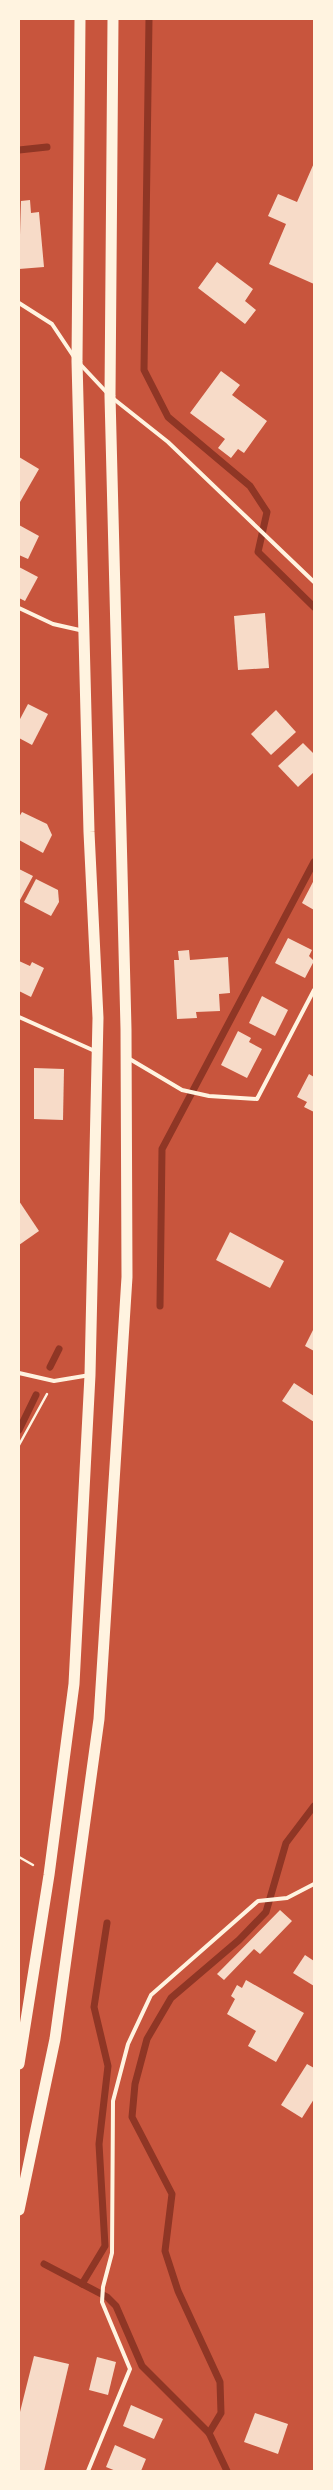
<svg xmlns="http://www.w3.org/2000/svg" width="333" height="2490" font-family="Cabin,sans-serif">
<rect width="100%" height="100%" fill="#c8553d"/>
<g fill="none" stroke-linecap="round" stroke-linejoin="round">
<!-- stream -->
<g stroke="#8f3625" stroke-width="7">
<path d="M149 19 144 370 168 417 250 486 267 512 258 552 314 607"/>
<path d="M19 150 47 147"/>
<path d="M160 1306 162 1149 314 862"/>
<path d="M50 1367 59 1349"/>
<path d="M19 1430 36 1395"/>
<path d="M44 2264 107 2297 116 2306 142 2366 209 2433"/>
<path d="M82 2284 105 2246 99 2144 108 2066 94 2007 107 1923"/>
<path d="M227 2471 209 2433 221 2413 220 2382 178 2291 165 2251 172 2194 132 2117 135 2084 147 2039 171 1998 239 1940 266 1912 286 1843 314 1806"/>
</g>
</g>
<!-- building -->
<g fill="#f7dbc8">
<path d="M314 163V284L269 264 286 224 268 216 278 194 297 202Z"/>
<path d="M30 200 31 213 39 212 44 267 19 269 21 201Z"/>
<path d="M217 262 253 289 245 301 256 310 245 324 198 288Z"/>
<path d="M221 371 240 385 232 395 267 421 244 453 238 449 231 458 218 448 225 439 190 413Z"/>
<path d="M19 457 39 469 20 502 19 501Z"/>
<path d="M19 525 39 536 28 559 19 555Z"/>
<path d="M19 567 38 577 25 601 19 598Z"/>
<path d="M265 613 269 668 238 670 234 616Z"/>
<path d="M28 704 48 714 32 745 19 738V721Z"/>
<path d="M276 710 296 732 271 755 251 734Z"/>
<path d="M303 743 314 754V772L298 787 278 766Z"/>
<path d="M22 812 47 824 52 835 43 853 19 840V817Z"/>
<path d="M19 869 33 876 20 900H19Z"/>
<path d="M36 879 58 890 59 902 51 916 24 902Z"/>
<path d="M314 880V910L302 903Z"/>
<path d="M288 938 312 950 309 956 314 961 305 978 275 963Z"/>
<path d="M189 950 190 960 228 957 230 993 219 994 220 1011 196 1012 197 1018 177 1019 174 960H179L178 951Z"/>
<path d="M19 961 30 966 32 962 44 968 31 997 19 991Z"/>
<path d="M262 996 288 1010 275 1036 249 1023Z"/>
<path d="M238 1031 251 1038 249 1042 262 1049 247 1078 221 1065Z"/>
<path d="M34 1068 64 1069 63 1120 34 1119Z"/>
<path d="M309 1074 314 1077V1112L304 1107 307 1102 297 1097Z"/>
<path d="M19 1201 39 1231 19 1245Z"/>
<path d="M230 1232 284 1261 270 1288 216 1260Z"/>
<path d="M314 1328V1351L305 1346Z"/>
<path d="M294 1383 314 1396V1422L282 1401Z"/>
<path d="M280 1910 292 1921 260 1954 254 1949 224 1980 217 1974Z"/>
<path d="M305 1955 314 1961V1986L293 1973Z"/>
<path d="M246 1980 304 2013 276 2062 248 2046 256 2031 227 2014 235 1999 231 1996 237 1985 242 1988Z"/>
<path d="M307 2064 314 2068V2099L302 2118 281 2105Z"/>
<path d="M34 2356 69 2364 44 2471H19V2416Z"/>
<path d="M97 2357 116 2362 108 2395 89 2390Z"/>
<path d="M131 2405 163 2419 154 2439 123 2426Z"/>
<path d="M255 2413 288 2424 278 2454 244 2442Z"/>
<path d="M115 2445 146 2459 141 2471H116L106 2467Z"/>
</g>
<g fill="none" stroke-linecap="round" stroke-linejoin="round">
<!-- path -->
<g stroke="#fff3e0" stroke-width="2.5">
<path d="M19 1445 47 1394"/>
<path d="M19 1857 33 1865"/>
</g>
<!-- minor -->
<g stroke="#fff3e0" stroke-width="4">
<path d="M19 303 52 324 74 357"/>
<path d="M80 364 110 396 168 442 314 582"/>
<path d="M19 608 53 624 84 631"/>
<path d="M19 1017 97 1052"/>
<path d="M128 1058 182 1090 209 1096 257 1099 314 990"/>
<path d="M19 1373 54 1381 90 1375"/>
<path d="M88 2471 130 2369 102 2302 103 2287 112 2253 113 2101 128 2044 151 1995 258 1901 287 1898 314 1884"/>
</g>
<!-- trunk -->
<g stroke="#fff3e0" stroke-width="11">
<path d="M19 2064 49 1875 74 1684 90 1375 98 1018 89 832 77 361 80 19"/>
<path d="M19 2210 55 2039 99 1719 127 1277 126 1029 110 396 113 19"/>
</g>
</g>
<!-- border -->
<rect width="333" height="2490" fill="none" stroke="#fff3e0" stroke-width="40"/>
</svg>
